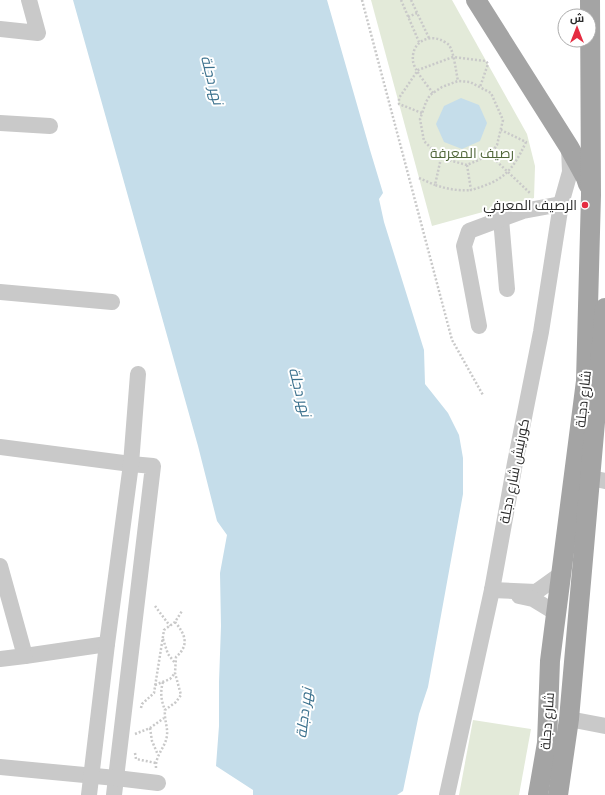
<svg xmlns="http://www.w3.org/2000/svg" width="605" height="795" font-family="Karla,Cairo,sans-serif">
<rect width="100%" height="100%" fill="#fff"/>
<!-- green -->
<g fill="#e3ead9">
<path d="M371 0H452L527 134 535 166 534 198 432 226Z"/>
<path d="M473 720 531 729 519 795H459Z"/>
</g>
<!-- water -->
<g fill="#c5ddea">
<path d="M73 0H327L370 150 383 193 379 199 384 222 424 350 425 384 448 413 459 435 463 458V494L428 687 419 714 403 791 397 795H253V790L216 766 219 726V682L221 626 220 573 227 535 217 521 198 446Z"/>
<path d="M461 98 479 105 487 123 480 141 462 149 444 142 436 124 444 106Z"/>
</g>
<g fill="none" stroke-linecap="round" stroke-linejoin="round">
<!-- path -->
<g stroke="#c9c9c9" stroke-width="2.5" stroke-dasharray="2 2" stroke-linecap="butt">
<path d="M362 0 452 340 483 395"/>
<path d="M401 0 419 42"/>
<path d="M411 0 429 38"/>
<path d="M408 17 417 13"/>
<path d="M433 93C427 85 414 70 413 61 411 44 426 34 441 40 443 41 447 43 449 45 454 52 456 72 458 81"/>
<path d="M422 113 399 104V98L418 70 453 57 486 61 488 64 480 87"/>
<path d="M490 155 497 145 503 120 491 93 470 82 458 81 442 87 430 95 426 102 420 119 424 141 441 158 467 165 490 155 530 193"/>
<path d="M441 158 435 185C447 189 458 191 471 190"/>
<path d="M467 165 471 190C503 181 512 172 526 142L501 130"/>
<path d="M419 178 435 185"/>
<path d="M155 606 170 626"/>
<path d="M163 639 168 654 175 663"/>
<path d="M163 682C160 692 161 700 165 710"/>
<path d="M155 685 170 679 175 673"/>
<path d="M141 708 142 704 154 693 164 630 175 622 182 611"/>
<path d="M150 728 152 741 158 755"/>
<path d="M135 734 150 728 164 718"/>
<path d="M135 753 136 759 156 763"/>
<path d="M156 768C155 755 166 747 167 735 168 728 164 719 165 710L176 702 181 695 175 673 176 657C190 645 185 634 175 622"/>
</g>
<!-- minor -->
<g stroke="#c9c9c9" stroke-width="16">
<path d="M0 29 38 33 29 0"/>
<path d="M0 123 50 126"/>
<path d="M501 219 507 289"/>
<path d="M0 292 112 302"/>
<path d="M479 326 464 246 469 231 523 211 561 204"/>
<path d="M0 447 131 464 153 466 114 795"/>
<path d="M591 478 605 481"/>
<path d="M0 566 25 656 107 644"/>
<path d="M492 590 536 592 561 574"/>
<path d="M519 596 533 599 556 613"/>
<path d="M0 659 25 656"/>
<path d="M569 719 605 726"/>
<path d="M0 767 116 778 158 783"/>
<path d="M89 795 107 644 131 464 138 374"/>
<path d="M447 795 492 590 515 463 541 332 561 204 570 172 569 148"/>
</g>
<!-- major -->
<g stroke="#a4a4a4" stroke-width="20">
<path d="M476 0 569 147 586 178 588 184"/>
<path d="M538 795 547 743 550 661 586 381 591 195 590 0"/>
<path d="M558 795 569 719 605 308"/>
</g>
</g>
<!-- markers -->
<circle fill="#e52c41" stroke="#fff" stroke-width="1.5" cx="585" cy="205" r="4"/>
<g text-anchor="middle" stroke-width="4" stroke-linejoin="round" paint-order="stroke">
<!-- park labels -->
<g font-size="14" fill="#51673a" stroke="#fff">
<text x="472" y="158">رصيف المعرفة</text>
</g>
<!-- poi labels -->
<g font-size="14" fill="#2c2c2c" stroke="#fff" text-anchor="end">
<text x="577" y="210">الرصيف المعرفي</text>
</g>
<!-- street labels -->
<g font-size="14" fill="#2c2c2c" stroke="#fff">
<text transform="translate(583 399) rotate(-84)" y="5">شارع دجلة</text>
<text transform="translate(514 471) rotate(-79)" y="5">كورنيش شارع دجلة</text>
<text transform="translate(547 721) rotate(-86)" y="5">شارع دجلة</text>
</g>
<!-- water labels -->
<g font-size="15" font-style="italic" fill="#3b718d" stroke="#fff">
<text transform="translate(212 80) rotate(75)" y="5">نهر دجلة</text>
<text transform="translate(300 392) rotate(75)" y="5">نهر دجلة</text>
<text transform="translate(304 713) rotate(-83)" y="5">نهر دجلة</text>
</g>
</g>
<!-- north arrow -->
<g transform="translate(577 28)"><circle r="19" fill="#ffffff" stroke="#ababab"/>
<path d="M0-3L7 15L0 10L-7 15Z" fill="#e52c41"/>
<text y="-6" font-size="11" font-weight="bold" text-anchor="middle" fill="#2c2c2c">ش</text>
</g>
</svg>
